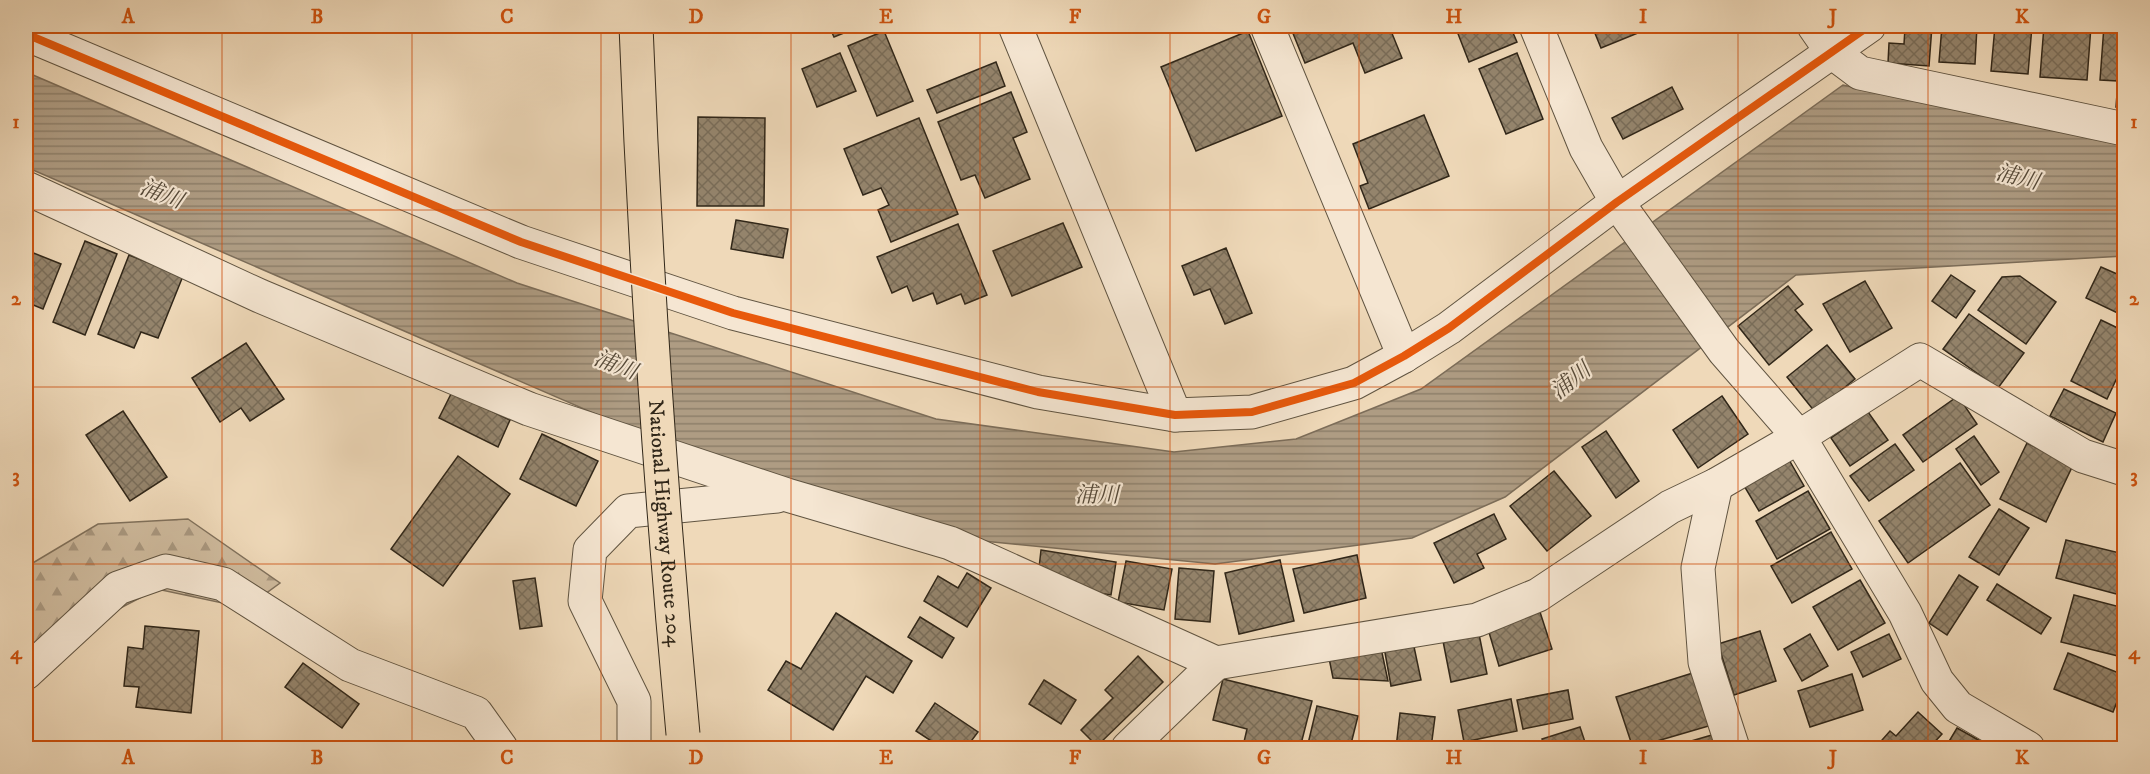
<svg xmlns="http://www.w3.org/2000/svg" width="2150" height="774" font-family="'IM FELL DW Pica','Noto Serif JP',serif">
<defs>
<pattern id="forest-firs" width="22" height="20" patternUnits="userSpaceOnUse" patternTransform="scale(1.5)"><rect width="22" height="20" fill="#cfbb9e"/><path d="M5 1l3.5 6h-7zM16 11l3.5 6h-7z" fill="#a99880"/></pattern>
<pattern id="water-rules" width="6" height="5" patternUnits="userSpaceOnUse" patternTransform="scale(1.5)"><rect width="6" height="5" fill="#ae9c83"/><path d="M0 2.5h6" fill="none" stroke="#8e7f6a"/></pattern>
<pattern id="building-cross-hatch" width="8" height="8" patternUnits="userSpaceOnUse" patternTransform="scale(1.5)"><rect width="8" height="8" fill="#94846c"/><path d="M0 0l8 8M0 8l8-8" fill="none" stroke="#796c58"/></pattern>
</defs>
<rect width="100%" height="100%" fill="#efd9b9"/>
<filter id="stains"><feTurbulence type="fractalNoise" baseFrequency=".00333" numOctaves="4"/><feColorMatrix values="0 0 0 0 .2 0 0 0 0 .09 0 0 0 0 .02 0 0 0 .5 -.17"/></filter>
<radialGradient id="worn" r=".72"><stop offset=".6" stop-color="#630" stop-opacity="0"/><stop offset="1" stop-color="#630" stop-opacity=".3"/></radialGradient>
<!-- forest -->
<path fill="url(#forest-firs)" stroke="#80715c" stroke-width="1.5" d="M188 519 280 583 246 608 157 589 26 657V567L98 524Z"/>
<!-- water -->
<path fill="url(#water-rules)" stroke="#7c6d59" stroke-width="1.5" d="M26 72 517 283 936 419 1174 452 1296 439 1421 389 1843 85 2124 145V256L1796 275 1505 497 1412 538 1215 564 983 541 727 471 26 167Z"/>
<!-- building -->
<g fill="url(#building-cross-hatch)" stroke="#312719" stroke-width="1.5">
<path d="M829 26H861L834 37Z"/>
<path d="M1290 26H1389L1402 58 1365 73 1353 43 1305 63Z"/>
<path d="M1455 26H1510L1517 42 1469 62Z"/>
<path d="M1592 26H1655L1601 48Z"/>
<path d="M1911 26H1932L1929 66 1888 63 1889 43 1904 44 1905 28Z"/>
<path d="M1942 26H1977L1975 64 1939 62Z"/>
<path d="M1995 26H2032L2028 74 1991 71Z"/>
<path d="M2044 26H2091L2087 80 2040 77Z"/>
<path d="M2104 26H2124V107H2116L2118 81 2100 80Z"/>
<path d="M884 31 913 101 877 116 848 46Z"/>
<path d="M1248 31 1282 116 1196 151 1161 67Z"/>
<path d="M840 53 856 91 817 107 802 69Z"/>
<path d="M1517 53 1543 119 1506 134 1479 69Z"/>
<path d="M996 62 1005 86 937 113 927 90Z"/>
<path d="M1672 87 1683 109 1623 139 1612 118Z"/>
<path d="M1011 92 1027 132 1013 138 1030 179 985 198 975 175 961 180 938 122Z"/>
<path d="M1424 115 1449 176 1369 209 1360 186 1368 183 1353 144Z"/>
<path d="M698 117 765 118 764 206H697Z"/>
<path d="M919 118 958 214 891 242 878 210 889 205 881 188 863 195 844 149Z"/>
<path d="M736 220 788 229 783 258 731 249Z"/>
<path d="M1063 223 1082 267 1012 296 993 251Z"/>
<path d="M958 224 987 295 965 304 961 294 937 304 933 293 913 301 907 286 892 293 877 257Z"/>
<path d="M85 241 117 254 85 335 53 322Z"/>
<path d="M1226 248 1252 313 1225 324 1210 289 1194 295 1182 266Z"/>
<path d="M26 250 61 264 43 309 26 302Z"/>
<path d="M129 255 183 276 158 338 141 332 134 348 98 334Z"/>
<path d="M2101 267 2124 277V316L2086 298Z"/>
<path d="M1951 275 1975 291 1956 318 1932 301Z"/>
<path d="M2020 276 2056 302 2026 344 1978 310 2002 277Z"/>
<path d="M1865 281 1892 328 1850 352 1823 304Z"/>
<path d="M1788 286 1803 304 1795 310 1812 330 1769 365 1738 326Z"/>
<path d="M1969 314 2024 353 1998 388 1943 349Z"/>
<path d="M2101 320 2124 331V363L2107 399 2071 381Z"/>
<path d="M246 343 284 399 250 421 241 408 220 422 192 378Z"/>
<path d="M1827 345 1855 379 1815 412 1787 377Z"/>
<path d="M26 350 33 352 26 376Z"/>
<path d="M2064 389 2116 413 2103 442 2050 416Z"/>
<path d="M452 392 510 420 498 447 439 418Z"/>
<path d="M1722 396 1748 434 1698 468 1673 430Z"/>
<path d="M1958 396 1977 424 1923 462 1903 435Z"/>
<path d="M123 411 167 477 130 501 86 435Z"/>
<path d="M1868 412 1888 440 1850 466 1831 438Z"/>
<path d="M1606 431 1639 481 1616 498 1582 447Z"/>
<path d="M542 434 598 461 576 506 520 479Z"/>
<path d="M1974 436 1999 472 1981 485 1956 449Z"/>
<path d="M2027 443 2073 465 2046 522 2000 499Z"/>
<path d="M1895 444 1914 470 1869 501 1850 476Z"/>
<path d="M458 456 510 494 443 586 391 549Z"/>
<path d="M1788 458 1804 486 1759 511 1743 484Z"/>
<path d="M1960 463 1990 505 1908 563 1879 521Z"/>
<path d="M1554 471 1591 516 1547 551 1510 506Z"/>
<path d="M1808 491 1830 529 1777 559 1756 521Z"/>
<path d="M1999 509 2029 528 1999 575 1969 557Z"/>
<path d="M1494 514 1506 539 1477 554 1484 568 1454 583 1434 543Z"/>
<path d="M1831 532 1852 569 1792 603 1771 566Z"/>
<path d="M2066 540 2124 554V596L2056 578Z"/>
<path d="M1041 550 1116 562 1111 595 1081 590 1039 568Z"/>
<path d="M1357 555 1366 598 1304 613 1293 569Z"/>
<path d="M1280 560 1294 621 1239 634 1225 573Z"/>
<path d="M1126 561 1172 569 1164 610 1118 602Z"/>
<path d="M1179 568 1214 571 1210 622 1175 619Z"/>
<path d="M967 573 991 588 967 627 924 601 938 576 958 588Z"/>
<path d="M1959 575 1978 587 1947 635 1929 623Z"/>
<path d="M535 578 542 626 520 629 513 581Z"/>
<path d="M1860 580 1885 623 1838 650 1813 607Z"/>
<path d="M1997 584 2051 618 2041 634 1987 600Z"/>
<path d="M2074 595 2124 608 2122 657 2061 642Z"/>
<path d="M1540 612 1552 649 1499 666 1488 629Z"/>
<path d="M836 613 912 661 893 693 866 676 833 730 768 690 786 661 801 669Z"/>
<path d="M920 617 954 638 942 658 908 637Z"/>
<path d="M145 626 199 631 191 713 136 707 139 687 124 686 128 647 143 649Z"/>
<path d="M1760 631 1776 681 1734 695 1718 644Z"/>
<path d="M1479 634 1487 674 1451 682 1443 641Z"/>
<path d="M1810 634 1828 666 1802 681 1784 649Z"/>
<path d="M1889 634 1901 659 1863 677 1851 652Z"/>
<path d="M1413 642 1421 680 1391 686 1384 647Z"/>
<path d="M1381 648 1388 681 1333 678 1329 658Z"/>
<path d="M2068 653 2124 675V684L2113 712 2054 689Z"/>
<path d="M1138 656 1163 682 1097 746 1081 730 1113 698 1105 690Z"/>
<path d="M303 663 359 704 342 728 285 687Z"/>
<path d="M1696 672 1712 725 1633 748 1616 697Z"/>
<path d="M1852 674 1863 710 1810 727 1798 691Z"/>
<path d="M1223 679 1312 701 1300 748H1272L1244 742 1247 729 1213 720Z"/>
<path d="M1044 680 1076 700 1061 724 1029 704Z"/>
<path d="M1568 690 1573 719 1523 729 1517 700Z"/>
<path d="M1511 699 1517 731 1464 742 1458 710Z"/>
<path d="M935 703 978 732 966 748H942L916 731Z"/>
<path d="M1317 706 1358 716 1350 748H1307Z"/>
<path d="M1918 712 1942 734 1929 748H1875L1890 731 1896 736Z"/>
<path d="M1400 713 1435 717 1431 748H1396Z"/>
<path d="M1580 727 1587 748H1545L1542 739Z"/>
<path d="M1957 728 1991 747 1990 748H1945Z"/>
<path d="M1712 735 1716 748H1667Z"/>
</g>
<g fill="none" stroke-linecap="round" stroke-linejoin="round">
<defs>
<g id="street">
<path d="M1015 26 1175 415"/>
<path d="M1267 26 1404 356"/>
<path d="M1536 26 1586 148 1617 202 1724 351 1799 437 1905 613 1937 681 1958 707 2028 748"/>
<path d="M1814 26 1832 52 1860 73 2124 129"/>
<path d="M26 34 521 242 733 313 1038 392 1175 415 1252 412 1354 383 1404 356 1449 328 1617 202 1869 26"/>
<path d="M26 188 260 296 529 409 787 495 950 543 1216 663 1128 748"/>
<path d="M1716 485 1698 568 1705 662 1733 748"/>
<path d="M1216 663 1477 620 1538 595 1670 507 1716 485 1799 437 1920 360 2083 456 2124 469"/>
<path d="M26 673 118 588 166 571 223 584 350 665 476 713 501 748"/>
<path d="M634 748V701L585 601 590 550 628 511 777 496"/>
</g>
</defs>
<!-- street casing -->
<use href="#street" stroke="#605441" stroke-width="35"/>
<!-- street -->
<use href="#street" stroke="#f5e6d2" stroke-width="33"/>
<defs>
<g id="highway-bridge">
<path id="s1" d="M636 26C645 262 661 498 683 734"/>
</g>
</defs>
<!-- highway-bridge casing -->
<use href="#highway-bridge" stroke="#312719" stroke-width="35" stroke-linecap="butt"/>
<!-- highway-bridge -->
<use href="#highway-bridge" stroke="#efd9b9" stroke-width="33"/>
<defs>
<path id="cycleway" d="M26 34 521 242 733 313 1038 392 1175 415 1252 412 1354 383 1404 356 1449 328 1617 202 1869 26"/>
</defs>
<!-- cycleway casing -->
<use href="#cycleway" stroke="#f5e6d2" stroke-width="11"/>
<!-- cycleway -->
<use href="#cycleway" stroke="#e8590c" stroke-width="8"/>
</g>
<!-- grid -->
<path fill="none" stroke="#cd520e" stroke-width="1.5" stroke-opacity="0.55" d="M222 26V748M412 26V748M601 26V748M791 26V748M980 26V748M1170 26V748M1359 26V748M1549 26V748M1738 26V748M1928 26V748M26 210H2124M26 387H2124M26 564H2124"/>
<g text-anchor="middle" stroke-width="4.5" stroke-linejoin="round" paint-order="stroke">
<!-- street labels -->
<g font-size="21" fill="#312719" stroke="#f5e6d2">
<text dy="7" stroke="none"><textPath href="#s1" startOffset="498">National Highway Route 204</textPath></text>
</g>
<!-- water labels -->
<g font-size="22" font-style="italic" fill="#564a39" stroke="#f5e6d2">
<text transform="translate(2018 176) rotate(14)" y="8">浦川</text>
<text transform="translate(162 193) rotate(21)" y="8">浦川</text>
<text transform="translate(616 364) rotate(21)" y="8">浦川</text>
<text transform="translate(1570 380) rotate(-39)" y="8">浦川</text>
<text x="1097" y="502">浦川</text>
</g>
</g>
<!-- margin -->
<rect width="2150" height="774" fill="none" stroke="#efd9b9" stroke-width="66"/>
<rect x="33" y="33" width="2084" height="708" fill="none" stroke="#cd520e" stroke-width="2"/>
<g font-size="20" text-anchor="middle" font-weight="bold" fill="#cd520e">
<text x="128" y="23">A</text>
<text x="317" y="23">B</text>
<text x="507" y="23">C</text>
<text x="696" y="23">D</text>
<text x="886" y="23">E</text>
<text x="1075" y="23">F</text>
<text x="1264" y="23">G</text>
<text x="1454" y="23">H</text>
<text x="1643" y="23">I</text>
<text x="1833" y="23">J</text>
<text x="2022" y="23">K</text>
<text x="16" y="128">1</text>
<text x="2134" y="128">1</text>
<text x="16" y="305">2</text>
<text x="2134" y="305">2</text>
<text x="16" y="482">3</text>
<text x="2134" y="482">3</text>
<text x="16" y="659">4</text>
<text x="2134" y="659">4</text>
<text x="128" y="764">A</text>
<text x="317" y="764">B</text>
<text x="507" y="764">C</text>
<text x="696" y="764">D</text>
<text x="886" y="764">E</text>
<text x="1075" y="764">F</text>
<text x="1264" y="764">G</text>
<text x="1454" y="764">H</text>
<text x="1643" y="764">I</text>
<text x="1833" y="764">J</text>
<text x="2022" y="764">K</text>
</g>
<rect width="100%" height="100%" filter="url(#stains)"/>
<rect width="100%" height="100%" fill="url(#worn)"/>
</svg>
